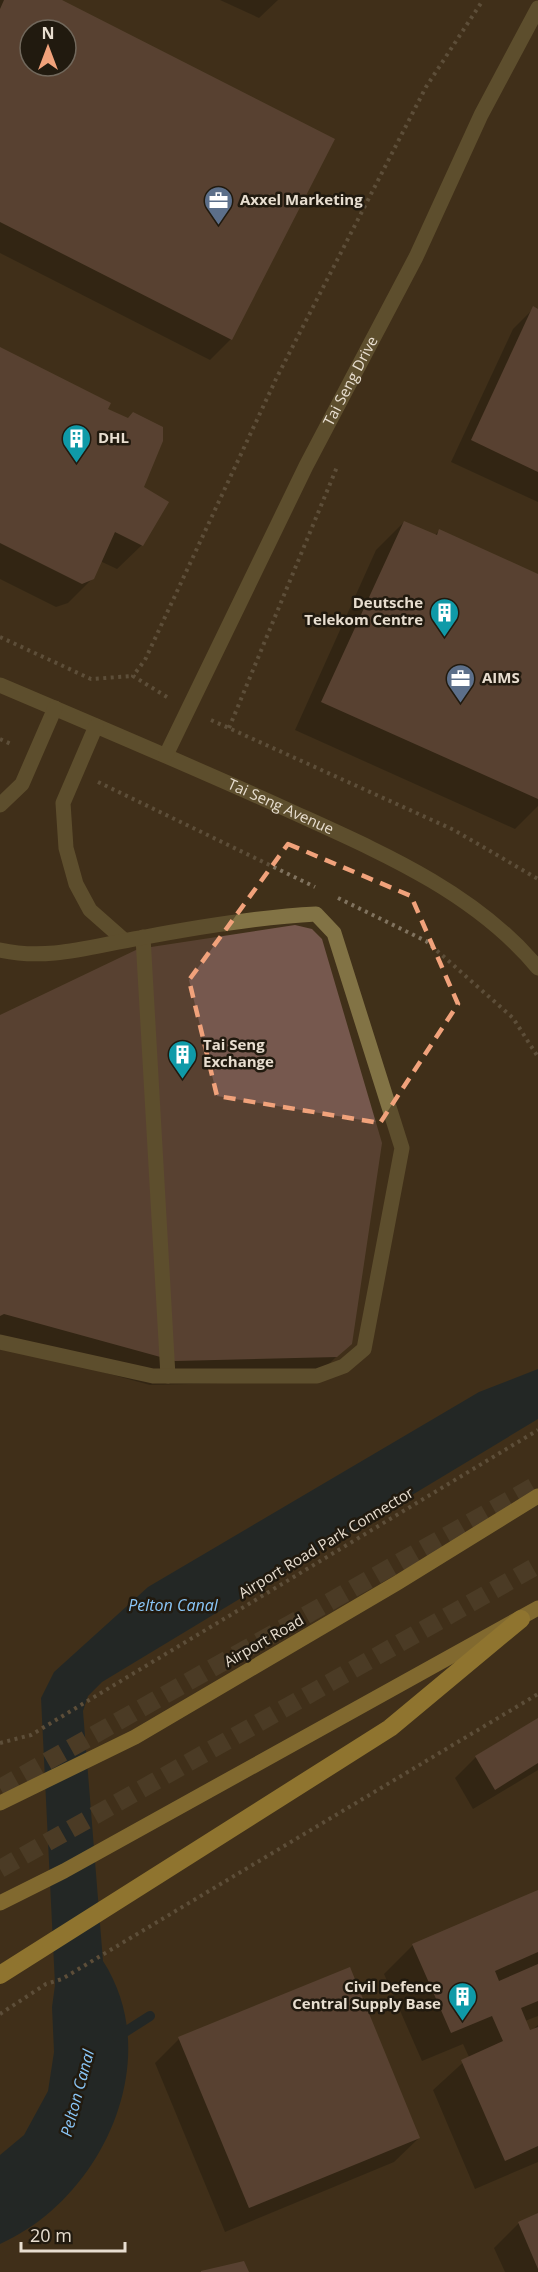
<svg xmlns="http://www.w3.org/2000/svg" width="538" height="2272" font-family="'Open Sans',sans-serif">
<rect width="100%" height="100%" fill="#403019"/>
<!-- water -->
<path fill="#021e33" d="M538 1369V1419L102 1682 88 1696 83 1711 103 1961C167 2060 101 2200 0 2244V2155L24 2135 48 2091 54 2052 52 2007 55 1985 41 1698 54 1672 148 1587 479 1392Z"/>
<!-- shadow -->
<g fill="#0007" fill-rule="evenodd">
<path d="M0 0H59L231 339 210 360 0 253ZM30 30H66V66H30Z"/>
<path d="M220 0H278L259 18Z"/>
<path d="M534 308 538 310V502L451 462 513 329Z"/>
<path d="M0 349 106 410 142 488V545L117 569 100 561 93 578 68 603 56 607 0 579Z"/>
<path d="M404 522 434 536 439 531 538 575V806L515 829 295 730 376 550Z"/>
<path d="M0 1017 350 1343 325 1368 311 1381 150 1385 0 1344Z"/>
<path d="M538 1720V1770L473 1809 455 1778 476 1757Z"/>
<path d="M538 1891V2016L525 2021 530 2032 538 2025V2162L475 2189 433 2090 469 2057 463 2044 422 2061 384 1974 413 1945Z"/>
<path d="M179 2039 419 2138 394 2162 225 2232 155 2063Z"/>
<path d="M538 2215V2272H505L494 2248 519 2223Z"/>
</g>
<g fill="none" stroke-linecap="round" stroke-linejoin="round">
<!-- stream -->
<path stroke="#021e33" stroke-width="10" d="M117 2037 150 2016"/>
</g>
<!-- building -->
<g fill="#76584e" fill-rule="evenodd">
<path d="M4 0H62L335 139 232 340 0 222V9ZM30 30H66V66H30Z"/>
<path d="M533 306 538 309V472L471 440Z"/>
<path d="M0 347 111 403 108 409 128 418 133 412 163 427V441L144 487 169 502 143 546 115 532 94 579 82 584 0 543Z"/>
<path d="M404 521 437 535 439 529 538 574V799L321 702Z"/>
<path d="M295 925 312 929 322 939 382 1143 352 1344 337 1357 175 1361 4 1314 0 1316V1015L138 949Z"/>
<path d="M538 1718V1763L495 1790 475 1756Z"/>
<path d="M538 1890V1952L495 1971 499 1981 538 1964V2001L521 2008 530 2030 538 2027V2146L505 2161 461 2060 503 2041 492 2016 451 2033 412 1944Z"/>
<path d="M350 1967 420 2138 249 2208 178 2037Z"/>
<path d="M538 2213V2269L518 2222Z"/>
<path d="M244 2261 249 2272H201V2271Z"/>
</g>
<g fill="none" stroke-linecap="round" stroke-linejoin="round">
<!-- highway-tunnel -->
<g stroke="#594a34" stroke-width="18" stroke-dasharray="18 9" stroke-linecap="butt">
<path d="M0 1788 538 1484"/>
<path d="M0 1869 538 1565"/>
</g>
<!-- path -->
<g stroke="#80735f" stroke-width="4" stroke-dasharray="3 4.5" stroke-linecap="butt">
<path d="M0 637 91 679 133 676"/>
<path d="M167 697 133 676 145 660 276 379 426 87 483 0"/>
<path d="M211 720 454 830 538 879"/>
<path d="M229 728 337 467"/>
<path d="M0 739 11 744"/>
<path d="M98 782 315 887"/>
<path d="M338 898 426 941 513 1018 538 1057"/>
<path d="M0 1743 31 1735 538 1430"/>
<path d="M0 2014 46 1984 62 1979 538 1694"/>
</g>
<!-- minor -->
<g stroke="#827345" stroke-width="15">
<path id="s1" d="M0 685C92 724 184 763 275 804 368 847 471 887 538 968"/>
<path d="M96 726 63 803 66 848 76 884 90 910 124 940"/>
<path id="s2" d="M166 755 306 466 416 257 481 115 538 8"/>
<path d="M0 805 22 784 55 708"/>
<path d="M143 937 168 1376"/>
<path d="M0 950C49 961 92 946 140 938 198 927 257 917 316 914L334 933 402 1148 364 1349 344 1366 317 1376H153L0 1342"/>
</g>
<!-- major -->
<g stroke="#d1b04b" stroke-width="15">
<path d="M0 1803 135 1737 397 1583 538 1496"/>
<path d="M0 1903 64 1871 538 1608"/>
</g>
<!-- highway -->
<path stroke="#f0c84a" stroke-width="18" d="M0 1975 390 1728 521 1619"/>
</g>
<!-- marked area -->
<path d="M0 0H538V2272H0ZM288 844 411 896 458 1004 380 1123 217 1096 189 980Z" fill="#403019" fill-opacity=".55" fill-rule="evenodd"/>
<path fill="none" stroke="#f1a27b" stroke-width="4.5" stroke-dasharray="12 8" stroke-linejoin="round" d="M288 844 411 896 458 1004 380 1123 217 1096 189 980Z"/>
<!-- icons -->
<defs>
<symbol id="office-pin" viewBox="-11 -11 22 30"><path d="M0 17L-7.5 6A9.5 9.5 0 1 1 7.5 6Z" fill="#5c6f8a" stroke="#211a0f"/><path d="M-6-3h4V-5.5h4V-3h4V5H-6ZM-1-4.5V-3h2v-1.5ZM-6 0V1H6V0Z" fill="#fff"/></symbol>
<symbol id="building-pin" viewBox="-11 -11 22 30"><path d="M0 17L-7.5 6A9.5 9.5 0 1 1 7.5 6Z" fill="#0f9aa8" stroke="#211a0f"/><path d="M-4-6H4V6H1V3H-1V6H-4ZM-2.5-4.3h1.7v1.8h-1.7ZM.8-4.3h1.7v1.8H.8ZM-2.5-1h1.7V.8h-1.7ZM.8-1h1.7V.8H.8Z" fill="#fff"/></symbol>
</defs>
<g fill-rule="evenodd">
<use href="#office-pin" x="202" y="184" width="33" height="45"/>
<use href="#building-pin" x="60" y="422" width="33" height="45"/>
<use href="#building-pin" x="428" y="596" width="33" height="45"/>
<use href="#office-pin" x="444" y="662" width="33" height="45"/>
<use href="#building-pin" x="166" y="1038" width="33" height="45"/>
<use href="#building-pin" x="446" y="1980" width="33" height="45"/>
</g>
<g text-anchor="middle" stroke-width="5" stroke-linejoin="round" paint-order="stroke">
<!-- poi labels -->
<g font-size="15" font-weight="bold" fill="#e8ded0" stroke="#211a0f" text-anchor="start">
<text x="240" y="205">Axxel Marketing</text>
<text x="98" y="443">DHL</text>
<text x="423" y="608" text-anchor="end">Deutsche<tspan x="423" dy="17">Telekom Centre</tspan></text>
<text x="482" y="683">AIMS</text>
<text x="203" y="1050">Tai Seng<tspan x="203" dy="17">Exchange</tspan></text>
<text x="441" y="1992" text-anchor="end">Civil Defence<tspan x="441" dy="17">Central Supply Base</tspan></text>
</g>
<!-- street labels -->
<g font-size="15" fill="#e8ded0" stroke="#211a0f">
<text dy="5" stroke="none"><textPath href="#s2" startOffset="417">Tai Seng Drive</textPath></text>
<text dy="5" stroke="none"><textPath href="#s1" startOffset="306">Tai Seng Avenue</textPath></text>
<text transform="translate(326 1543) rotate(-31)" y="5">Airport Road Park Connector</text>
<text transform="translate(264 1641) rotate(-30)" y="5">Airport Road</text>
</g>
<!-- water labels -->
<g font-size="16" font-style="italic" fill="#8ac6f7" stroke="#211a0f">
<text x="173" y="1611">Pelton Canal</text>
<text transform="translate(77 2093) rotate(-75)" y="6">Pelton Canal</text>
</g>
</g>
<!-- north arrow -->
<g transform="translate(48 48)"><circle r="28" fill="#211a0f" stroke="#71685c" stroke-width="1.5"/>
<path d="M0-4.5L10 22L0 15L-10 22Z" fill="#f1a27b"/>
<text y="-9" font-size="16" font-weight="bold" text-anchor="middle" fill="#e8ded0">N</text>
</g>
<!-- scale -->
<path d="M21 2242v9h104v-9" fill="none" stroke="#e8ded0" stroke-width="3"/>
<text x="30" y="2242" font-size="18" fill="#e8ded0" stroke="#211a0f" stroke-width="4.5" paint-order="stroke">20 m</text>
</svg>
